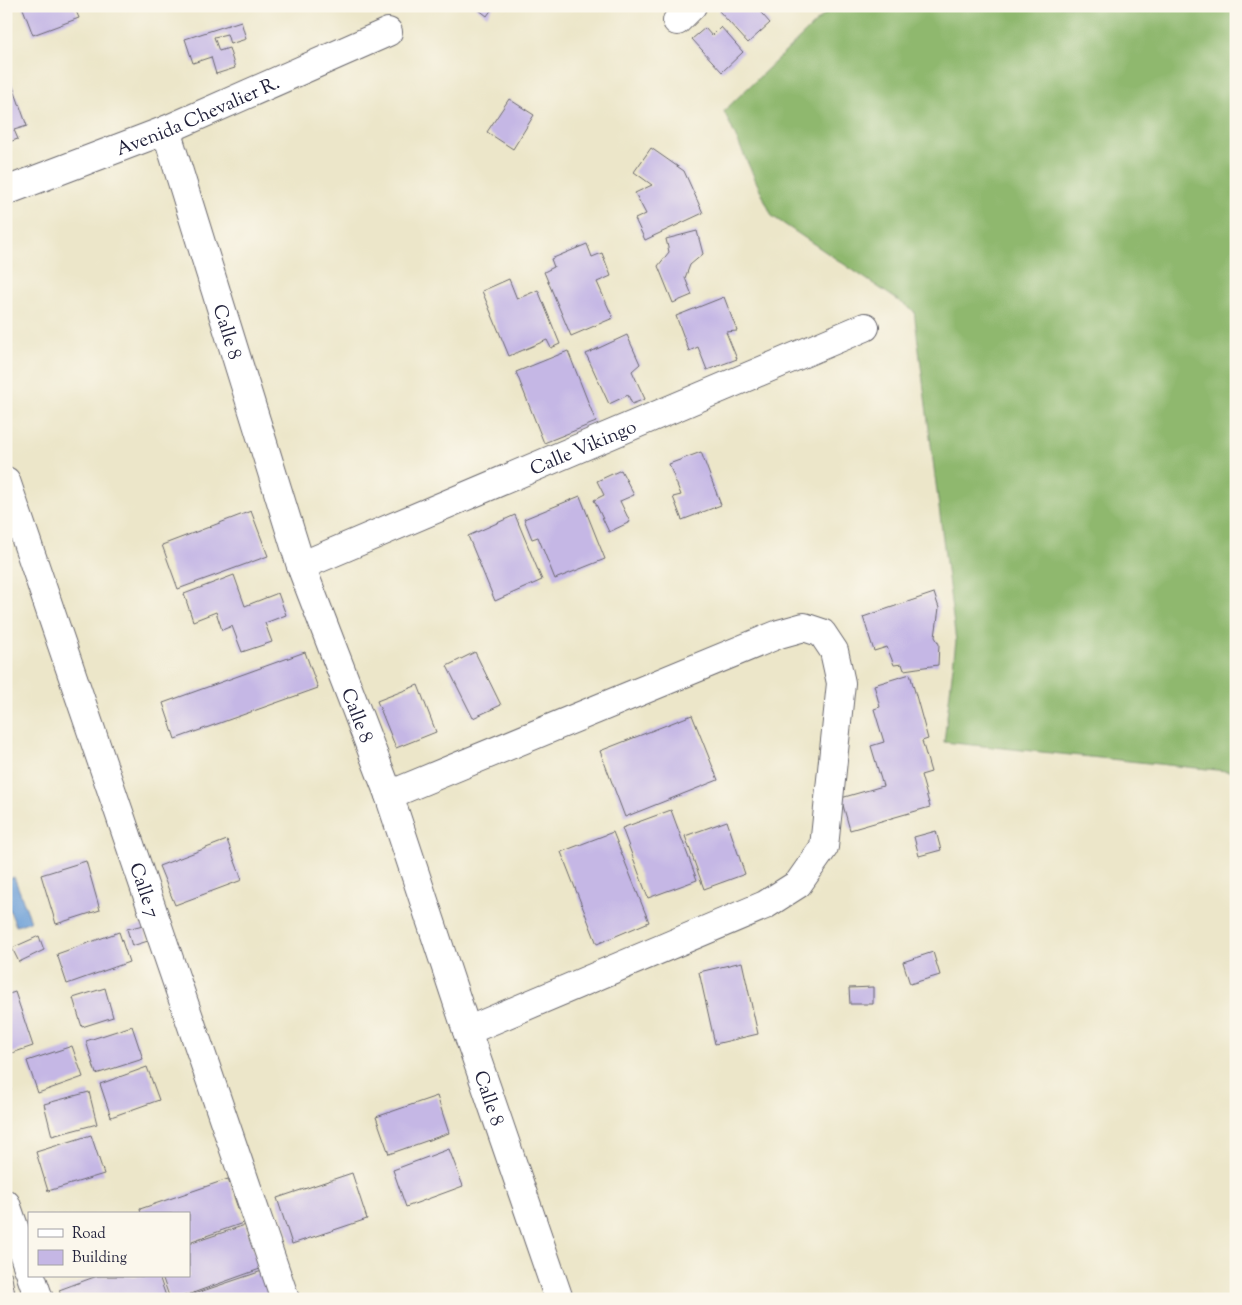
<svg xmlns="http://www.w3.org/2000/svg" width="1242" height="1305" font-family="'Sorts Mill Goudy',serif">
<rect width="100%" height="100%" fill="#fbf7ec"/>
<filter id="ink" filterUnits="userSpaceOnUse"><feTurbulence type="fractalNoise" baseFrequency=".02" numOctaves="2"/><feDisplacementMap in="SourceGraphic" scale="10" xChannelSelector="R" yChannelSelector="G"/><feConvolveMatrix kernelMatrix="1 2 1 2 8 2 1 2 1" color-interpolation-filters="sRGB"/></filter>
<filter id="wash" filterUnits="userSpaceOnUse"><feTurbulence type="fractalNoise" baseFrequency=".0096" numOctaves="4" result="noise"/><feDisplacementMap in="SourceGraphic" scale="20" xChannelSelector="R" yChannelSelector="G"/><feGaussianBlur stdDeviation="1.12" result="paint"/><feColorMatrix in="noise" values="0 0 0 0 0 0 0 0 0 0 0 0 0 0 0 0 0 1.4 0 .05"/><feComposite in="paint" operator="in"/></filter>
<g filter="url(#wash)">
<rect width="100%" height="100%" fill="#ece6c9"/>
<!-- forest -->
<path fill="#8fb86e" stroke="#586d54" d="M833 6H1236V772L944 742 956 641 914 311 772 216 724 111Z"/>
<!-- water -->
<path fill="#6c9fd7" stroke="#476089" d="M14 877 31 921 16 926 6 901V880Z"/>
<g id="blocks">
<!-- building -->
<g fill="#c5b7e5">
<path d="M22 6H74L79 18 33 35Z"/>
<path d="M474 6H494L487 16Z"/>
<path d="M724 6H755L770 23 748 43 719 11Z"/>
<path d="M770 6H786L777 14Z"/>
<path d="M241 21 246 39 230 44 227 34 214 37 219 51 229 48 235 68 216 74 211 57 193 63 185 39Z"/>
<path d="M721 27 743 52 722 72 692 39 705 28 712 36Z"/>
<path d="M6 67 27 126 14 130 18 139 6 143Z"/>
<path d="M509 99 534 115 513 149 487 132Z"/>
<path d="M651 148 684 171 703 213 645 240 635 219 646 214 635 193 652 185 634 172Z"/>
<path d="M697 231 703 254 690 265 685 278 692 295 673 303 658 266 669 252 666 239Z"/>
<path d="M587 244 592 257 602 253 611 276 597 282 613 318 571 336 544 272 554 267 551 259Z"/>
<path d="M509 279 517 299 538 290 560 344 551 348 547 340 509 356 482 291Z"/>
<path d="M724 297 737 331 726 332 737 359 707 370 698 347 689 351 676 316Z"/>
<path d="M627 335 640 364 632 371 645 399 632 404 628 395 609 404 586 354Z"/>
<path d="M568 351 596 422 544 443 516 372Z"/>
<path d="M701 452 721 505 682 520 673 497 681 495 669 464Z"/>
<path d="M621 470 634 495 620 501 630 522 609 532 594 500 604 495 597 481Z"/>
<path d="M580 496 605 559 555 579 538 537 532 539 524 519Z"/>
<path d="M251 511 268 556 178 589 162 545Z"/>
<path d="M515 515 542 580 495 601 468 536Z"/>
<path d="M234 575 245 606 278 593 286 615 265 623 272 642 242 652 232 626 222 630 216 612 193 621 184 594Z"/>
<path d="M934 593 939 608 935 637 939 644 938 665 904 670 902 664 894 665 887 647 874 651 863 617Z"/>
<path d="M305 652 318 688 175 739 163 703Z"/>
<path d="M475 652 501 705 473 718 447 666Z"/>
<path d="M910 674 928 739 922 741 931 772 921 775 930 807 850 830 841 798 883 786 871 746 884 742 874 709 880 707 874 685Z"/>
<path d="M418 685 436 732 396 748 377 701Z"/>
<path d="M692 715 718 780 625 817 600 751Z"/>
<path d="M671 810 697 880 648 898 622 828Z"/>
<path d="M727 821 745 874 704 889 685 836Z"/>
<path d="M936 831 941 850 919 856 914 837Z"/>
<path d="M613 832 649 922 597 944 561 852Z"/>
<path d="M227 840 242 880 175 905 159 866Z"/>
<path d="M86 861 100 910 56 924 41 875Z"/>
<path d="M143 925 148 941 132 946 127 929Z"/>
<path d="M119 932 129 962 67 984 57 954Z"/>
<path d="M39 936 44 950 19 962 12 948Z"/>
<path d="M933 952 940 975 910 984 903 962Z"/>
<path d="M742 962 758 1034 715 1044 699 972Z"/>
<path d="M873 987V1004H850L849 988Z"/>
<path d="M105 988 113 1017 82 1027 73 998Z"/>
<path d="M15 992 33 1046 6 1055V995Z"/>
<path d="M132 1026 143 1059 96 1074 86 1041Z"/>
<path d="M72 1046 83 1077 38 1093 27 1061Z"/>
<path d="M147 1067 159 1100 111 1117 100 1084Z"/>
<path d="M6 1076 11 1090 6 1091Z"/>
<path d="M89 1092 97 1124 52 1136 44 1104Z"/>
<path d="M437 1096 449 1133 389 1154 376 1117Z"/>
<path d="M91 1135 104 1174 48 1191 36 1152Z"/>
<path d="M449 1149 463 1186 406 1207 393 1170Z"/>
<path d="M352 1173 367 1219 292 1244 277 1198Z"/>
<path d="M228 1179 243 1223 189 1242V1214H141L140 1209Z"/>
<path d="M245 1225 260 1269 176 1299H170L162 1276H189V1244Z"/>
<path d="M262 1271 271 1299H182V1298Z"/>
<path d="M11 1272 16 1299H6V1273Z"/>
<path d="M97 1276H159L167 1299H62L59 1290Z"/>
</g>
</g>
</g>
<g filter="url(#ink)">
<use href="#blocks" fill-opacity="0" stroke="#69676d" stroke-width="1"/>
<g fill="none" stroke-linecap="round" stroke-linejoin="round">
<defs>
<g id="street">
<path d="M677 21 692 6"/>
<path id="s1" d="M166 130 301 566 389 795 467 1031 559 1299"/>
<path id="s2" d="M6 191 166 130 388 32"/>
<path id="s3" d="M6 481 285 1299"/>
<path id="s4" d="M301 566 865 327"/>
<path d="M389 795 779 634 804 627 822 633 834 651 841 683 824 847 798 884 765 905 467 1031"/>
<path d="M6 1204 29 1270"/>
<path d="M31 1276 39 1299"/>
</g>
</defs>
<!-- street casing -->
<use href="#street" stroke="#69676d" stroke-width="30"/>
<!-- street -->
<use href="#street" stroke="#fff" stroke-width="28"/>
</g>
</g>
<g text-anchor="middle" stroke-width="4" stroke-linejoin="round" paint-order="stroke">
<!-- street labels -->
<g font-size="19" fill="#22223b" stroke="#fbf7ec">
<text dy="7" stroke="none"><textPath href="#s2" startOffset="206">Avenida Chevalier R.</textPath></text>
<text dy="7" stroke="none"><textPath href="#s1" startOffset="211">Calle 8</textPath></text>
<text dy="7" stroke="none"><textPath href="#s4" startOffset="306">Calle Vikingo</textPath></text>
<text dy="7" stroke="none"><textPath href="#s1" startOffset="616">Calle 8</textPath></text>
<text dy="7" stroke="none"><textPath href="#s3" startOffset="432">Calle 7</textPath></text>
<text dy="7" stroke="none"><textPath href="#s1" startOffset="1021">Calle 8</textPath></text>
</g>
</g>
<!-- margin -->
<rect width="1242" height="1305" fill="none" stroke="#fbf7ec" stroke-width="25"/>
<!-- legend -->
<rect x="28" y="1212" width="162" height="65" fill="#fbf7ec" stroke="#a4a2a5"/>
<rect x="38" y="1229" width="25" height="8" fill="#ffffff" stroke="#a4a2a5"/>
<text x="72" y="1238" font-size="15" fill="#22223b">Road</text>
<rect x="38" y="1250" width="25" height="15" fill="#c5b7e5" stroke="#a4a2a5"/>
<text x="72" y="1262" font-size="15" fill="#22223b">Building</text>
</svg>
